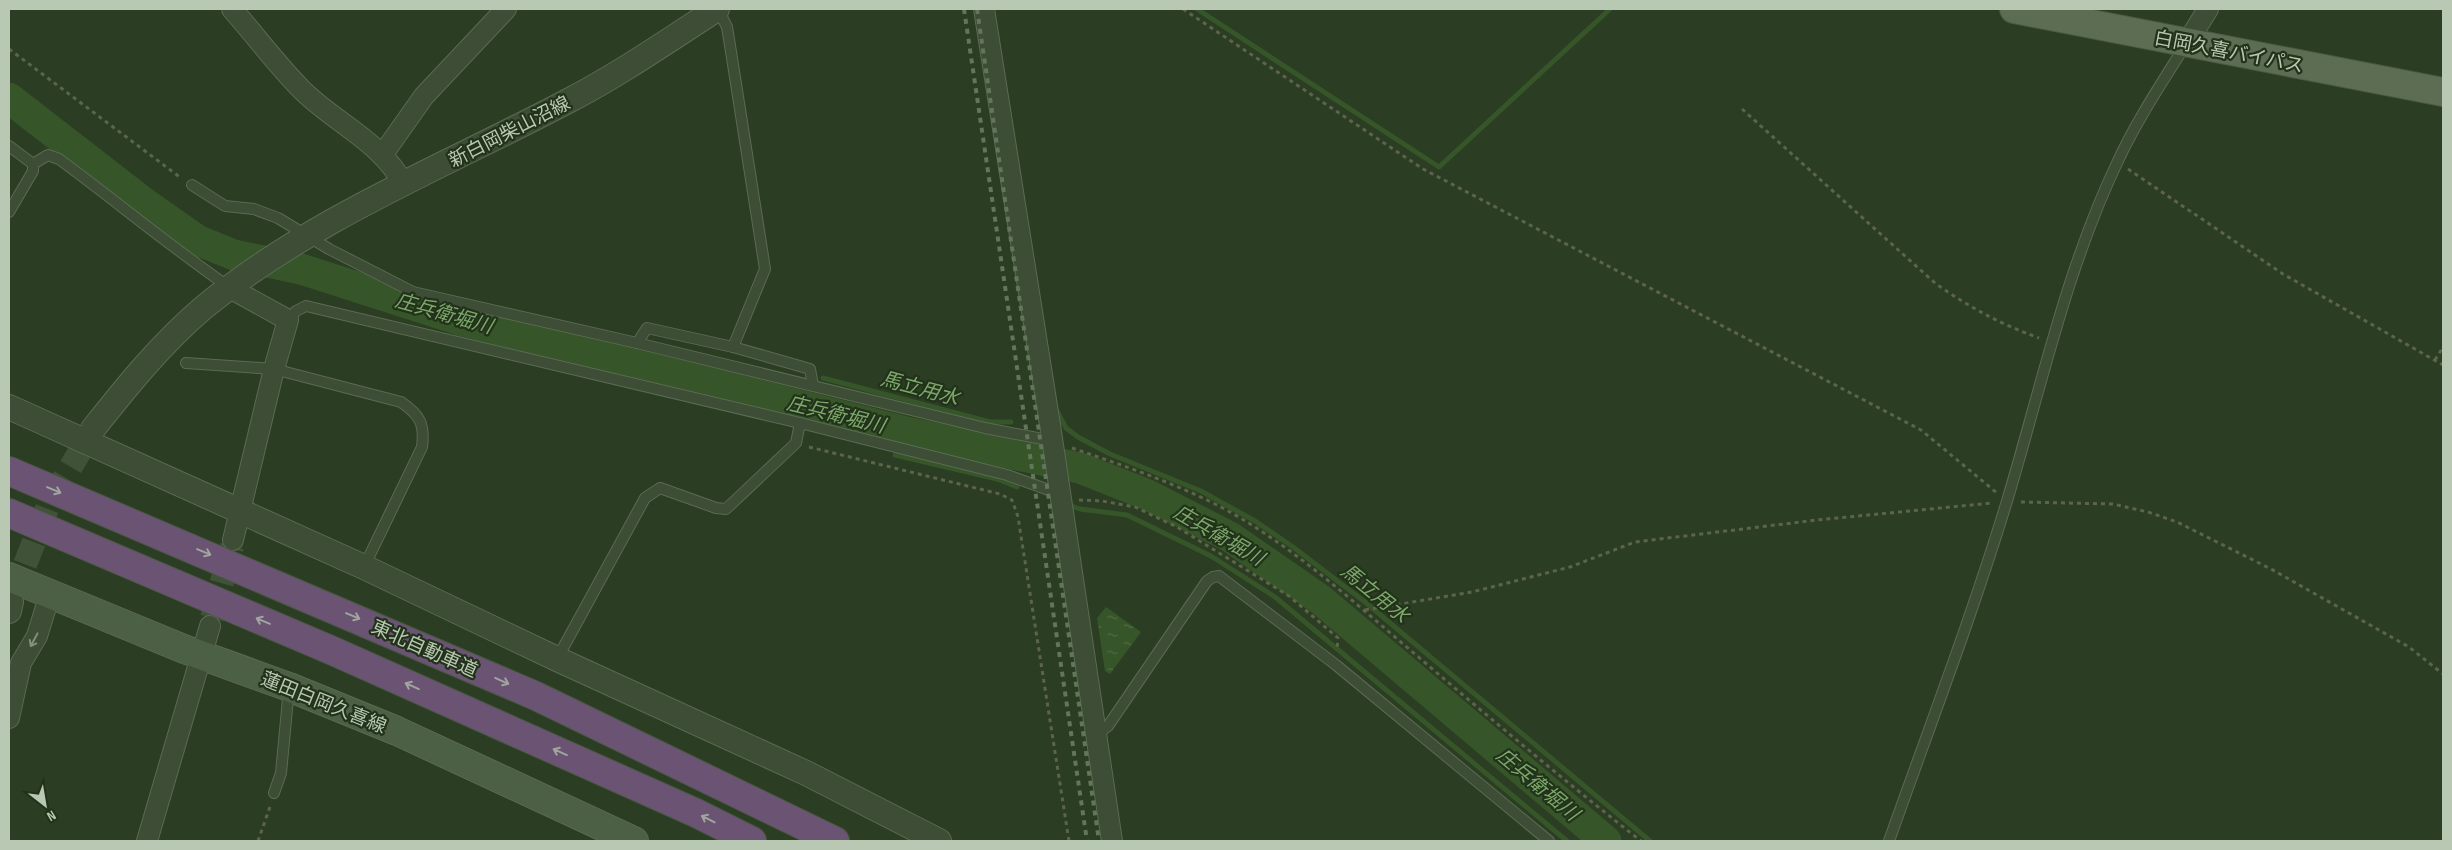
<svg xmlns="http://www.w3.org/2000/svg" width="2452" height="850" font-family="'Sofia Sans Condensed','Noto Sans JP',sans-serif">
<defs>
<pattern id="water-ripples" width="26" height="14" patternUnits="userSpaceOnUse" patternTransform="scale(1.25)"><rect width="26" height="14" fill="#365529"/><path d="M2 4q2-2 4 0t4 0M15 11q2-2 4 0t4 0" fill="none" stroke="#516c46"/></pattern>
</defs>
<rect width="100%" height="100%" fill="#2b3d22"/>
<!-- water -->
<path fill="url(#water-ripples)" d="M1106 607 1141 632 1110 674 1105 671 1097 618Z"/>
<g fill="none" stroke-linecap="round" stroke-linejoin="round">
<!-- stream -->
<g stroke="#365529" stroke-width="5">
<path d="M1197 9 1439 167 1610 9"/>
<path d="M823 378 990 422H1011"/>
<path d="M1057 411 1066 428 1078 437 1110 454 1201 491 1255 521 1293 547 1365 602 1650 841"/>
<path d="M895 455 997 479 1017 487"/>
<path d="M1071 506 1080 509 1127 515 1211 556 1275 597 1567 841"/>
</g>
<!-- river -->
<path stroke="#365529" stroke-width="31" d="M9 98 143 202 197 240 234 255 301 269 463 321 911 433 1080 468 1148 495 1230 537 1321 600 1606 841"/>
<!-- tertiary-tunnel -->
<g stroke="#405238" stroke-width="24" stroke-dasharray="24 12" stroke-linecap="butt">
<path d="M12 598 48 506 93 429"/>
<path d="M212 618 232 546"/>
</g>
<defs>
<g id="service">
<path d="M718 9 727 27 729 39 765 269 733 347"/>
<path d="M9 146 33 164V171L9 212"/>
<path d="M33 164 48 155 59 159C116 201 171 247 229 287"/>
<path d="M192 185 225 206 254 209 278 218 329 249 413 292 637 343 985 428 1053 441"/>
<path d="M288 320 296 311 306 306 800 423 1007 475 1060 494"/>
<path d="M637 343 647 328 733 347 810 369 813 385"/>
<path d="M186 363 274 369 401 402C420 415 425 424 422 447L364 567"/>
<path d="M557 659 645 498 660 488 716 508 726 509 796 443 800 423"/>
<path d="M1095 736 1108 726 1207 581 1213 577 1219 576 1336 665 1549 841"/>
<path d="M274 793 281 773 289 688"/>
<path d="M1889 841C1929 728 1972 616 2007 501 2041 388 2066 270 2117 163 2135 123 2163 81 2186 44"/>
</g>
<g id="minor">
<path d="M232 9C255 35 277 65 302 90 335 123 381 141 404 185"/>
<path d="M984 9 1050 425 1112 841"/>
<path d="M2187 43 2208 9"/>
<path d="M383 154 424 96 506 9"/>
<path d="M230 288 288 320 274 369 233 540"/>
<path d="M9 718 21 663 37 636 50 594"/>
<path d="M147 841 210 626"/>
</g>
<g id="tertiary">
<path d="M9 407 364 567 557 659 806 773 939 841"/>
<path d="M93 429C127 386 161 344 203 308 311 219 445 166 568 101 620 74 669 40 717 9"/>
<path d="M9 611 11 602"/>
</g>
<path id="secondary" d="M9 577 184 649 289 687 397 731 634 841"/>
<path id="primary" d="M2014 9 2443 92"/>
<g id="motorway">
<path d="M9 471 536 696 835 841"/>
<path d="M9 513 333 651 696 813 752 841"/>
</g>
</defs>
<!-- service casing -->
<use href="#service" stroke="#5b6b54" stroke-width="12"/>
<!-- minor casing -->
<use href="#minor" stroke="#5b6b54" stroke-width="22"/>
<!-- tertiary casing -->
<use href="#tertiary" stroke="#5b6b54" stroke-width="26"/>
<!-- secondary casing -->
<use href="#secondary" stroke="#5b6b54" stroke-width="30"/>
<!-- primary casing -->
<use href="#primary" stroke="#495942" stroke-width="30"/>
<!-- motorway casing -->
<use href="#motorway" stroke="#485841" stroke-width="30"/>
<!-- path -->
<g stroke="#5d644b" stroke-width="3" stroke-dasharray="4 4" stroke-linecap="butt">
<path d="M1183 9 1423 169 1921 430 1997 493"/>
<path d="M9 49 181 178"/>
<path d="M1742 109 1936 284C1971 308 1998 323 2039 338"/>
<path d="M2128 169 2283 274 2443 365"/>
<path d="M2435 360 2443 347"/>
<path d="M809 447 1000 494 1012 500 1018 517 1069 841"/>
<path d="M1072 448C1122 465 1172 482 1219 506 1289 543 1349 598 1409 649 1485 714 1562 779 1641 841"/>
<path d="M1079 500 1102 501 1135 507 1177 527 1289 596 1338 638 1337 650"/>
<path d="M2021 502 2113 504 2148 512 2177 522 2271 569 2409 647 2443 674"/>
<path d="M1365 610 1472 592 1570 567 1635 542 1817 520 1992 503"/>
<path d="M258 841 271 804"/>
</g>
<!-- service -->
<use href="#service" stroke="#3d4d36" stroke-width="10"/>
<!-- minor -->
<use href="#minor" stroke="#3d4d36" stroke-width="20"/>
<!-- tertiary -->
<use href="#tertiary" stroke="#3d4d36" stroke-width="24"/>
<!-- secondary -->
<use href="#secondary" stroke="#4b6044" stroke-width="28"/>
<!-- primary -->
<use href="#primary" stroke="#5c6d54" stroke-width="28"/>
<!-- motorway -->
<use href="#motorway" stroke="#6a5373" stroke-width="28"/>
<!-- rail -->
<g stroke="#62765a" stroke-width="4" stroke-dasharray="5 5" stroke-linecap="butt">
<path d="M964 9 1087 841"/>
<path d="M977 9 1099 841"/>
</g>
</g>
<!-- one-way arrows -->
<defs><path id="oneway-shaft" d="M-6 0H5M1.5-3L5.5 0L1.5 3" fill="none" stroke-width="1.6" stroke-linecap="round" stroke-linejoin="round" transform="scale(1.25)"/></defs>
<g stroke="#a1a59f">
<use href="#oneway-shaft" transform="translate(54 490) rotate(23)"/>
<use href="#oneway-shaft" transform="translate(204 552) rotate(23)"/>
<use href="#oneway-shaft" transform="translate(353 616) rotate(23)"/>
<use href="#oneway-shaft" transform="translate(263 621) rotate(-157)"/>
<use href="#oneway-shaft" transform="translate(502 681) rotate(24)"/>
<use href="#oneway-shaft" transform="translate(412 686) rotate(-156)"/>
<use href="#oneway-shaft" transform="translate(560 752) rotate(-156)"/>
<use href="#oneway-shaft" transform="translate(708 819) rotate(-153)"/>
</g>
<use stroke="#81917a" href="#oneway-shaft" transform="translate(34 640) rotate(118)"/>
<g text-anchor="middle" stroke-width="4.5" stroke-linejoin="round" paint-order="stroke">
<!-- street labels -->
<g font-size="19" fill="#b8c8b2" stroke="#22321b">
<text transform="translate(2229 51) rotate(11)" y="7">白岡久喜バイパス</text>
<text transform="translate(509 131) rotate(-27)" y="7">新白岡柴山沼線</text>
<text transform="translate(425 648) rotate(24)" y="7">東北自動車道</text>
<text transform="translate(324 702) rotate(22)" y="7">蓮田白岡久喜線</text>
</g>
<!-- water labels -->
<g font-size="20" font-style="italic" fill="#7da86a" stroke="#22321b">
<text transform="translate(444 313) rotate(16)" y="7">庄兵衛堀川</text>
<text transform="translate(920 388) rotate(15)" y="7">馬立用水</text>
<text transform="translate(836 414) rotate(14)" y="7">庄兵衛堀川</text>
<text transform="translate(1219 535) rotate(30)" y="7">庄兵衛堀川</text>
<text transform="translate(1375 593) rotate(39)" y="7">馬立用水</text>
<text transform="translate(1538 784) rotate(40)" y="7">庄兵衛堀川</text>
</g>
</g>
<!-- border -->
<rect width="2452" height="850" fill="none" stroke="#b8c8b2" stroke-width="20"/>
<!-- north arrow -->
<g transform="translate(45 805) rotate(149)" stroke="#22321b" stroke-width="4" paint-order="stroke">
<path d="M0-4L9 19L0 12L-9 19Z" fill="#b8c8b2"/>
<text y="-8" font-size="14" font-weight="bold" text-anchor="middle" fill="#b8c8b2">N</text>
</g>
</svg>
